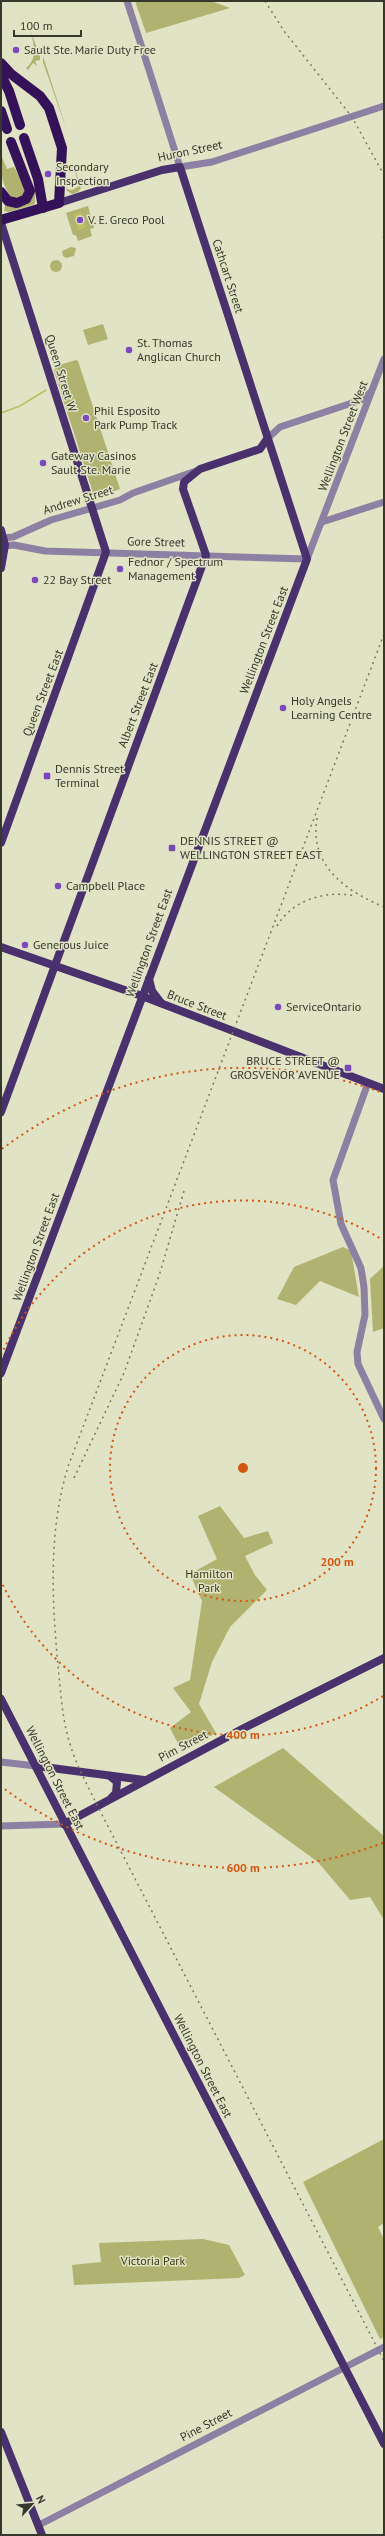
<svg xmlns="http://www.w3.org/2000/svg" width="385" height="2536" font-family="'PT Sans',sans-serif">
<rect width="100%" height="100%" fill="#e0e3c4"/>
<!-- green -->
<g fill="#afb36f">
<path d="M19 1 40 56V61V60L35 61 37 66 33 63 28 70 26 68C45 55 25 18 19 1Z"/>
<path d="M135 1H211L230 8 146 33Z"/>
<path d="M43 57V56L67 131 43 62Z"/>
<path d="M1 155 7 169 14 167 25 186V194L13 199C1 185 1 173 1 155Z"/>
<path d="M74 166 81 188 78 192 72 194 67 191 64 178H68L64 180 67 189 72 190 79 186 74 168 69 169Z"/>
<path d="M35 187V204L9 212 4 211 5 205 12 206Z"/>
<path d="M88 206 94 228 90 229 92 236 78 241 76 235H73L66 213Z"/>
<path d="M71 247 76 248 74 256 66 258 63 256 62 251Z"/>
<circle cx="56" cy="266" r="6"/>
<path d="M103 324 108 339 88 345 83 330Z"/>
<path d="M76 360 78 361 120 489 97 498 94 496 54 371 56 366Z"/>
<path d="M343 1247 351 1251 359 1297 320 1281 296 1305 277 1299 294 1267Z"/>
<path d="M384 1266V1328L373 1332 370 1279Z"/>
<path d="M220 1506 244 1538 268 1531 273 1543 245 1556 255 1575 267 1590 230 1627 212 1662 199 1704 216 1733 182 1751 170 1728 191 1712 173 1688 190 1680 202 1601 190 1574 217 1559 198 1516Z"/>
<path d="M283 1748 384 1836V1920L370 1897 350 1900 318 1862 214 1787Z"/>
<path d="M384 2139V2223L378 2227 384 2239V2337L380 2339 303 2182Z"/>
<path d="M203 2239 229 2245 245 2275 239 2278 74 2285 72 2265 101 2262 99 2243Z"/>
</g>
<!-- water -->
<path fill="#babf60" d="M81 212 86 227 78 230 73 214Z"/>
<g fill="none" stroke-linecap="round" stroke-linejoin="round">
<!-- stream -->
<g stroke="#babf60" stroke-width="1.5">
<path d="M383 237 384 236"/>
<path d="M1 413 20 406 46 390"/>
</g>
<!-- minor -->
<g stroke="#8c80a3" stroke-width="7">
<path d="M127 1 180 167 212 162 384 106"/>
<path d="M267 439 280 427 361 400 371 392"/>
<path d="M322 522 384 502"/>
<path d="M1 538 13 537 51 520 120 500 133 493 196 471"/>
<path d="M1 546 14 545 45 551 307 559 384 359"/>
<path d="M368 1083 333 1180 341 1224 361 1268 364 1287 365 1315 357 1352 358 1364 384 1419"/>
<path d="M1 1762 36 1766"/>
<path d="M1 1826 64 1824"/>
<path d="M39 2525 384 2347"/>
</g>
<!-- major -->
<g stroke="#49316e" stroke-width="8">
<path d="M1 223 106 552 1 843"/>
<path d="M1 530 5 545 1 568"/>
<path d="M1 947 142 996 384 1089"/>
<path d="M149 979 152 991 161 1003"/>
<path d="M1 1112 206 555 183 489 184 482 200 469 260 449 267 439"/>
<path d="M1 1373 307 559 180 167 162 170 59 203"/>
<path d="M1 1699 384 2444"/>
<path d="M36 1766 144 1780"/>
<path d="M110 1776 117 1782 116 1793 112 1797"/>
<path d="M64 1824 244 1728 384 1658"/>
<path d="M1 2432 42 2535"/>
</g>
<!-- highway -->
<g stroke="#331259" stroke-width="10">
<path d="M1 63 11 74 40 96 49 108 62 148 59 203 1 220"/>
<path d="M1 75 9 91 20 125"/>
<path d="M1 111 7 129"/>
<path d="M24 138 38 179 43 208"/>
<path d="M1 192 8 201 17 203 26 199 30 191 11 142"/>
</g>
<!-- rail -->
<g stroke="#787966" stroke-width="1.5" stroke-dasharray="2 4" stroke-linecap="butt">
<path d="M265 1 284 31 352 117 384 175"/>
<path d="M384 634 69 1464C48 1528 52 1600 58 1666 61 1693 62 1721 71 1747 77 1767 88 1786 97 1805L384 2361"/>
<path d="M317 818C309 866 346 891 384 907"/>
<path d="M277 926C293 899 327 890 356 896"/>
<path d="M74 1478 124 1373 159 1276 184 1191"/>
</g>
</g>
<!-- distance rings -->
<g fill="none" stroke="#d6560f" stroke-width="2" stroke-dasharray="2 4">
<circle cx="243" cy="1468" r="133"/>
<path d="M383 1696A267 267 0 0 1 1 1581M1 1355A267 267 0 0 1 383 1240"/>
<path d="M383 1843A400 400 0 0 1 2 1787M2 1149A400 400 0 0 1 383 1093"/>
</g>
<!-- markers -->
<g fill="#7b48c0" stroke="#e0e3c4" stroke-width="1.5">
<circle cx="16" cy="50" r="4"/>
<circle cx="48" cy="174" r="4"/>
<circle cx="80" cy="220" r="4"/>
<circle cx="129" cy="350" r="4"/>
<circle cx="86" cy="418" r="4"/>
<circle cx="43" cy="463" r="4"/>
<circle cx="120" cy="569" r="4"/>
<circle cx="35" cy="580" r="4"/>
<circle cx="283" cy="708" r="4"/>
<rect x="43" y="772" width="8" height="8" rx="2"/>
<rect x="168" y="844" width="8" height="8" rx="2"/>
<circle cx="58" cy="886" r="4"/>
<circle cx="25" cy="945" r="4"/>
<circle cx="278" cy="1007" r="4"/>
<rect x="344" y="1064" width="8" height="8" rx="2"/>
</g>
<g text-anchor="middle" stroke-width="3" stroke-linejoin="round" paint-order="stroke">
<!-- poi labels -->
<g font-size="12" fill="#37382c" stroke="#e0e3c4" text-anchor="start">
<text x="24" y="54">Sault Ste. Marie Duty Free</text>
<text x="56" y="171">Secondary<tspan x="56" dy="14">Inspection</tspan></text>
<text x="88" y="224">V. E. Greco Pool</text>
<text x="137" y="347">St. Thomas<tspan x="137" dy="14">Anglican Church</tspan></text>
<text x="94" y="415">Phil Esposito<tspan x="94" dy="14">Park Pump Track</tspan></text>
<text x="51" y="460">Gateway Casinos<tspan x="51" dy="14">Sault Ste. Marie</tspan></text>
<text x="128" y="566">Fednor / Spectrum<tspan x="128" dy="14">Management</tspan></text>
<text x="43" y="584">22 Bay Street</text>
<text x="291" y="705">Holy Angels<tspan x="291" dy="14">Learning Centre</tspan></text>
<text x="55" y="773">Dennis Street<tspan x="55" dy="14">Terminal</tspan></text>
<text x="180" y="845">DENNIS STREET @<tspan x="180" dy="14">WELLINGTON STREET EAST</tspan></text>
<text x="66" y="890">Campbell Place</text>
<text x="33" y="949">Generous Juice</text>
<text x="286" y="1011">ServiceOntario</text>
<text x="340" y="1065" text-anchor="end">BRUCE STREET @<tspan x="340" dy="14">GROSVENOR AVENUE</tspan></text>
</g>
<!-- street labels -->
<g font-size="12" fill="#37382c" stroke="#e0e3c4">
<text transform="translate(190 151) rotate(-12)" y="4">Huron Street</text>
<text transform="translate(228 276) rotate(72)" y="4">Cathcart Street</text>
<text transform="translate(61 373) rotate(73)" y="4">Queen Street W</text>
<text transform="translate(343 436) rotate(-69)" y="4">Wellington Street West</text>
<text transform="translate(78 500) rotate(-17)" y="4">Andrew Street</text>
<text transform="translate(156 542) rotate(1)" y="4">Gore Street</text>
<text transform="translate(264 640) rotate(-69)" y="4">Wellington Street East</text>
<text transform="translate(43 693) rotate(-69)" y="4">Queen Street East</text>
<text transform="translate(138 705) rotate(-69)" y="4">Albert Street East</text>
<text transform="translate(149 943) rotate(-70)" y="4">Wellington Street East</text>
<text transform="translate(197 1005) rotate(21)" y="4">Bruce Street</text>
<text transform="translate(36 1247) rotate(-70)" y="4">Wellington Street East</text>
<text transform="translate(183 1746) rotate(-28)" y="4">Pim Street</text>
<text transform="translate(55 1778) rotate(63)" y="4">Wellington Street East</text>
<text transform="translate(203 2066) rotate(63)" y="4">Wellington Street East</text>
<text transform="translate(206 2425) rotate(-28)" y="4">Pine Street</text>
</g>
<!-- park labels -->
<g font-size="12" fill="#383a11" stroke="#e0e3c4">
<text x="209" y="1578">Hamilton<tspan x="209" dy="14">Park</tspan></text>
<text x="153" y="2265">Victoria Park</text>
</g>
</g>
<circle cx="243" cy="1468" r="6" fill="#d6560f" stroke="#e0e3c4" stroke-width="2"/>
<g font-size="12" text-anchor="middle" font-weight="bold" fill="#d6560f" stroke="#e0e3c4" stroke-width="3" stroke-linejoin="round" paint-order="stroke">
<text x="337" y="1566">200 m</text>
<text x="243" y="1739">400 m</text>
<text x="243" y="1872">600 m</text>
</g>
<!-- border -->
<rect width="385" height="2536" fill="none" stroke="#37382c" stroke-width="4"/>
<!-- north arrow -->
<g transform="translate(32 2504) rotate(63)" stroke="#e0e3c4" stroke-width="3" paint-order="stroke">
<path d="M0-3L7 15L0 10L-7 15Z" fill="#37382c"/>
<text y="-6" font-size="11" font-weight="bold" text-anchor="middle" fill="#37382c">N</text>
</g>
<!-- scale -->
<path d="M14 30v6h67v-6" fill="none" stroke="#37382c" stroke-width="2"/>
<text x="20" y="30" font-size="12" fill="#37382c" stroke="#e0e3c4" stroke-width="3" paint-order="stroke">100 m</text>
</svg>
